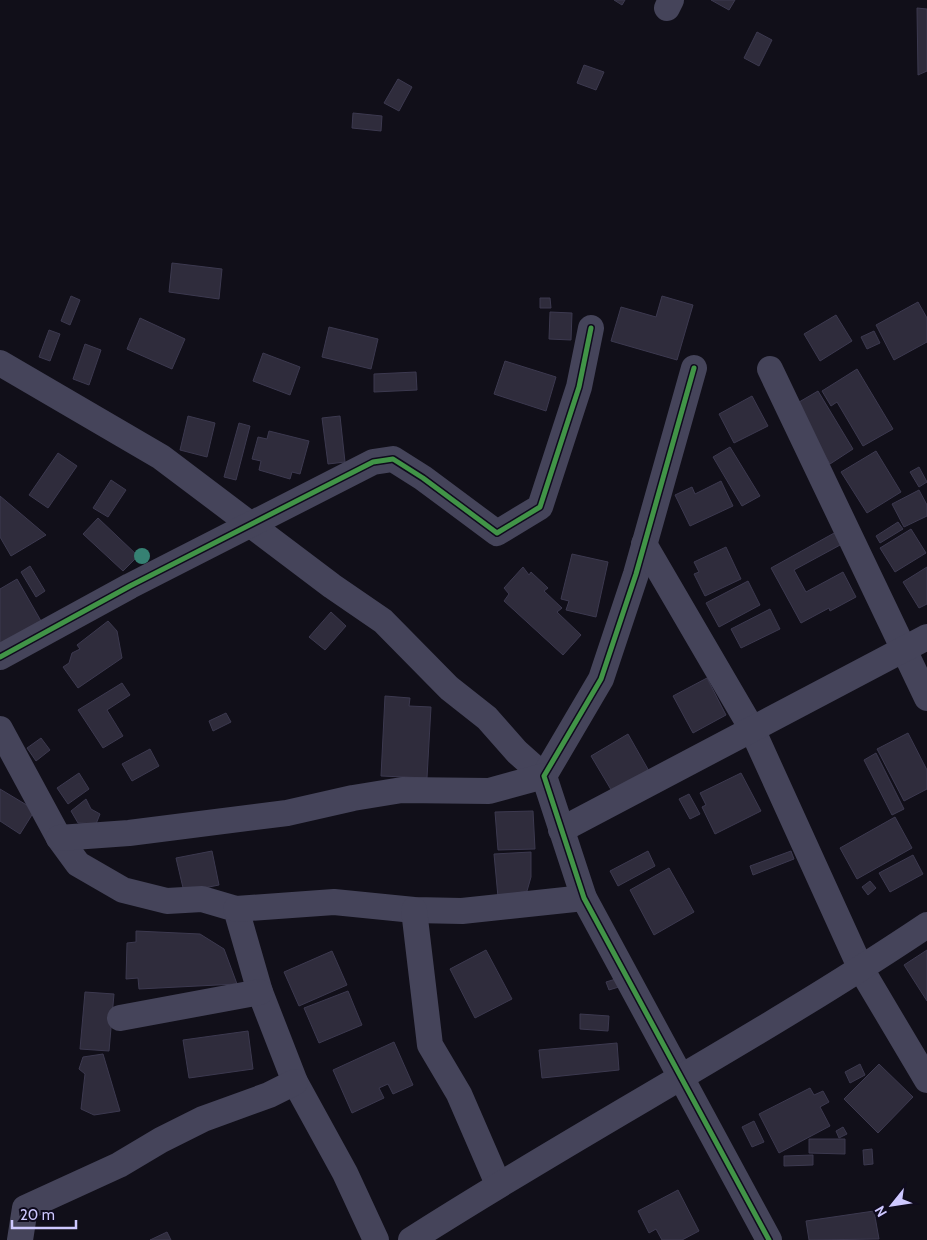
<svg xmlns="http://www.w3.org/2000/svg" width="927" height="1240" font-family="Cabin,sans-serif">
<rect width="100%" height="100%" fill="#110f19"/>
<!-- building -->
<g fill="#2f2c3c" stroke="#3c394f">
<path d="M614 0H625L622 5Z"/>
<path d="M711 0H735L729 10Z"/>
<path d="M917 8 927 9V71L918 75Z"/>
<path d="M757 32 772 40 759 66 744 58Z"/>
<path d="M584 65 604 72 596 90 577 83Z"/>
<path d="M398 79 412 87 399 111 384 103Z"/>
<path d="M353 113 382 116 381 131 352 128Z"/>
<path d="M172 263 222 269 219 299 169 292Z"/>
<path d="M71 296 80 300 70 325 61 321Z"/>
<path d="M662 296 693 305 677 360 611 341 621 307 656 317Z"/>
<path d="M540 298H550L551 308H540Z"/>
<path d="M918 302 927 318V342L894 360 876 325Z"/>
<path d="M550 312 572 313 571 340 549 339Z"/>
<path d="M836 315 852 341 820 361 804 334Z"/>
<path d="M140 318 185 339 172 369 127 349Z"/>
<path d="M329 327 378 339 371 369 322 357Z"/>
<path d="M49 330 60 334 50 361 39 357Z"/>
<path d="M874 331 880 343 867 349 861 337Z"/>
<path d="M85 344 101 350 89 385 73 379Z"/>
<path d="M263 353 300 367 290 395 253 381Z"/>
<path d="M505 361 556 377 546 411 494 394Z"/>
<path d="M857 369 893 429 863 446 837 402 831 406 822 391Z"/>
<path d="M416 372 417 390 374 392V374Z"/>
<path d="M818 391 853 449 830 464 794 405Z"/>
<path d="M752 396 768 426 734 443 719 414Z"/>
<path d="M188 416 215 423 207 457 180 450Z"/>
<path d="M340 416 345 462 328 464 322 418Z"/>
<path d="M239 423 250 426 236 480 224 477Z"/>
<path d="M269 431 309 441 300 474 292 472 290 479 259 470 261 461 252 459 258 437 267 439Z"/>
<path d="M730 447 760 496 742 506 713 457Z"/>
<path d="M876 451 901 492 867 513 841 472Z"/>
<path d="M58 453 77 466 48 508 29 495Z"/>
<path d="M919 467 927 482 919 487 910 472Z"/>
<path d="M111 480 126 490 108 517 93 508Z"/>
<path d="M721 481 733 506 690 526 675 495 692 487 695 494Z"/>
<path d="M919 490 927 505V516L904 527 892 504Z"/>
<path d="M0 496 46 535 11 556 0 537Z"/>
<path d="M98 518 138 556 123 571 83 534Z"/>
<path d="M898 522 903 529 880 543 876 536Z"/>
<path d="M911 529 926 553 895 572 880 548Z"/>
<path d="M836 532 842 544 794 570 806 592 843 572 856 597 830 611 829 608 801 623 771 568Z"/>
<path d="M726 547 741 579 705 596 694 574 699 572 694 562Z"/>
<path d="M572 554 608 562 596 617 566 610 569 601 561 599Z"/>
<path d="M30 566 45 591 36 597 21 572Z"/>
<path d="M523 567 529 575 531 572 548 588 544 591 562 608 557 612 581 635 563 655 504 601 509 594 504 588Z"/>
<path d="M927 567V604L919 608 903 582Z"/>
<path d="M17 579 41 621 0 645V589Z"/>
<path d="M748 581 760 605 719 627 706 603Z"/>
<path d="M770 609 780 629 741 648 731 629Z"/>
<path d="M331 612 346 626 325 650 309 637Z"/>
<path d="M108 621 117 631 122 658 78 688 63 667 69 663 72 653 80 649 77 645Z"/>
<path d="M707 678 726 715 693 733 673 696Z"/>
<path d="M122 683 130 695 107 710 123 736 103 748 78 710Z"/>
<path d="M385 696 410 698 409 706 431 707 427 778 381 776Z"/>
<path d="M226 713 231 722 213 731 209 721Z"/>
<path d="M908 733 927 770V789L904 801 877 749Z"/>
<path d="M628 734 649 771 613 793 591 756Z"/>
<path d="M41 738 50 750 36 761 27 748Z"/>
<path d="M150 749 159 766 132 781 122 764Z"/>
<path d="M876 753 904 809 892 815 864 760Z"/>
<path d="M79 773 89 789 68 804 57 788Z"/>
<path d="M741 773 761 811 715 834 702 807 706 805 700 793Z"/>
<path d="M0 789 35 810 20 834 0 821Z"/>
<path d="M689 794 700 814 690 819 679 799Z"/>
<path d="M86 799 91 809 100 814 96 824 78 823 71 811Z"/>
<path d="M533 811 535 849 498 850 495 812Z"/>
<path d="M895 817 912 848 857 879 840 848Z"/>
<path d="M212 851 219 885 184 892 176 858Z"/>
<path d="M648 851 655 866 618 886 610 871Z"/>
<path d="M791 851 794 859 753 875 750 866Z"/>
<path d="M531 852V877L527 891 498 897 494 854Z"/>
<path d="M913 855 923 874 890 892 879 873Z"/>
<path d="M669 868 694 912 654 935 630 890Z"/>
<path d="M870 881 876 888 868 895 862 887Z"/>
<path d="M136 931 200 934 224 949 237 984 139 989 138 978 126 979 127 943 136 942Z"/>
<path d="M486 950 512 999 475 1018 450 969Z"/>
<path d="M927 950V1001L904 965Z"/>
<path d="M332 951 347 985 299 1006 284 972Z"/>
<path d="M619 978 622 986 609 990 606 982Z"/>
<path d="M348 991 362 1025 319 1043 304 1008Z"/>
<path d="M85 992 114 994 109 1051 80 1049Z"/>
<path d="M580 1014 609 1016 608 1031 580 1029Z"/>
<path d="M248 1031 253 1069 189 1078 183 1040Z"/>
<path d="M394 1042 413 1085 393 1094 388 1084 379 1088 384 1098 352 1113 333 1070Z"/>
<path d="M617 1043 619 1070 542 1078 539 1050Z"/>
<path d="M103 1054 120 1111 94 1115 81 1109 85 1074 79 1069 83 1057Z"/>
<path d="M860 1064 865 1075 850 1083 845 1072Z"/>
<path d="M879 1064 913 1097 878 1133 844 1099Z"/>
<path d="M810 1088 814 1095 823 1091 829 1102 820 1107 830 1126 779 1153 759 1114Z"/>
<path d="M754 1121 764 1142 752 1147 742 1127Z"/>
<path d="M843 1127 847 1134 839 1138 836 1131Z"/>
<path d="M809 1139H845V1154L809 1153Z"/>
<path d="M872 1149 873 1164 864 1165 863 1150Z"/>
<path d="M813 1155V1165L784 1166V1156Z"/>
<path d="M678 1190 699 1231 682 1240H662L656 1229 649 1233 638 1211Z"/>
<path d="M874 1211 879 1239 809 1240 806 1221Z"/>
<path d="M167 1232 171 1240H150Z"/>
</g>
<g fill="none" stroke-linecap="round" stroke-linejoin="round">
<!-- minor -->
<g stroke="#45445a" stroke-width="26">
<path d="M667 8 671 0"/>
<path d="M0 363 161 457 332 586 383 621 449 688 487 718 517 752 544 776"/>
<path d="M694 368 636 574 601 679 544 776 584 898 769 1240"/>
<path d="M770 369 927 698"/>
<path d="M644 544 752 729 861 969 927 1080"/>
<path d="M0 657 130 586 373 462 393 459 423 478 497 533 540 507 579 387 591 328"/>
<path d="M0 729 59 838 78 864 123 890 167 901 202 899 236 909 260 992 295 1082 345 1173 376 1240"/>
<path d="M561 830 927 637"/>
<path d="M59 838 129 833 287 813 353 798 402 790 489 791 544 776"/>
<path d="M236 909 334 902 414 910 462 911 584 898"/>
<path d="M414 910 430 1045 459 1094 498 1184"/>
<path d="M120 1018 260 992"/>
<path d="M20 1240 25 1208 119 1165 161 1140 203 1119 269 1095 295 1082"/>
<path d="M411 1240C581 1131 760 1037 927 925"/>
</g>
<defs>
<g id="cycleway">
<path d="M694 368 636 574 601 679 544 776 584 898 769 1240"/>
<path d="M0 657 130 586 373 462 393 459 423 478 497 533 540 507 579 387 591 328"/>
</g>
</defs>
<!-- cycleway casing -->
<use href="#cycleway" stroke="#0f0b1d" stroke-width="8"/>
<!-- cycleway -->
<use href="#cycleway" stroke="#419447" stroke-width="5"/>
</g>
<!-- trees -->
<circle fill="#368173" cx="142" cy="556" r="8"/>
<!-- north arrow -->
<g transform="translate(892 1205) rotate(240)" stroke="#0f0b1d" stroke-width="4" paint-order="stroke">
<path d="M0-4L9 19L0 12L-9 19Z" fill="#cec8ff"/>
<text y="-8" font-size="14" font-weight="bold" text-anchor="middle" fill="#cec8ff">N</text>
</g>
<!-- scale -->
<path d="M12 1220v8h64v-8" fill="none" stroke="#cec8ff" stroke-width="2.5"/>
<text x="20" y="1220" font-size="15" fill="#cec8ff" stroke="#0f0b1d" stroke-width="4" paint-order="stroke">20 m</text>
</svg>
